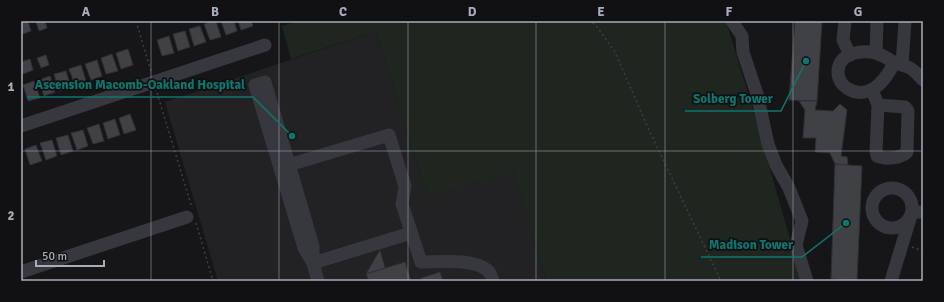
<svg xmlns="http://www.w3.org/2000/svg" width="944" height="302" font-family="Signika,sans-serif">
<rect width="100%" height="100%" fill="#161618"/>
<!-- built -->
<path fill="#222225" d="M376 31 427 197 513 169 547 281H218L165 102Z"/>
<!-- green -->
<path fill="#1e261f" d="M298 21H726L752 106 802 281H547L513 170 427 197 376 31 291 59 282 26Z"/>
<!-- building -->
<g fill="#404145" stroke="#303034">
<path d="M28 21 31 31 23 34 21 23Z"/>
<path d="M39 21H45L47 28 39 31 36 22Z"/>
<path d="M213 21H216L221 37 210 40 204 24Z"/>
<path d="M221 21H234L237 31 226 35Z"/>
<path d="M238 21H251L253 26 241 30Z"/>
<path d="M795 21H822L817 101 789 100Z"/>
<path d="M200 26 206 42 194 46 189 29Z"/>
<path d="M185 31 190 47 178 51 173 34Z"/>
<path d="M169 36 174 53 162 56 157 40Z"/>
<path d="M128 49 133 65 121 69 116 53Z"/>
<path d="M112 54 118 71 106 74 101 58Z"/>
<path d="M46 55 49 65 41 68 37 58Z"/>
<path d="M30 59 33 70 23 74 21 62Z"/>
<path d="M97 60 102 76 91 80 85 64Z"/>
<path d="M81 65 86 81 75 85 69 69Z"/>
<path d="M66 71 71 87 59 91 54 74Z"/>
<path d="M50 76 55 92 44 96 39 80Z"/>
<path d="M34 81 40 98 28 101 23 85Z"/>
<path d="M799 101H817L815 110 833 111 840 104 847 110 841 156 847 157 848 165 835 164 830 153 815 152 816 138H803L805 110Z"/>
<path d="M130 114 136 130 124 134 119 118Z"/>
<path d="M115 119 120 135 108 139 103 123Z"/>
<path d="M99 124 104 141 93 144 87 128Z"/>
<path d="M83 130 88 146 77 150 71 133Z"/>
<path d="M68 135 73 151 61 155 56 138Z"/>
<path d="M52 140 57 156 46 160 40 143Z"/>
<path d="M36 145 42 161 30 165 25 149Z"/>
<path d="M835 164 862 166 857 281 831 279Z"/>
<path d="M380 250 385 268 366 274Z"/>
<path d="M405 262 411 281H369L366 274Z"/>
<path d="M440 272 443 281H422L421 278Z"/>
</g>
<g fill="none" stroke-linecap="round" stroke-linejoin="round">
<!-- path -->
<g stroke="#3d3f44" stroke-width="1.5" stroke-dasharray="2 3" stroke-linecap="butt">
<path d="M136 21 151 71"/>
<path d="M588 21 595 24 615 52 649 130 721 281"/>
<path d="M157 93 192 208"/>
<path d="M196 223 213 281"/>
<path d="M912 247 923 251"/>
</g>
<!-- minor -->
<g stroke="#37383d" stroke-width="13">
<path d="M732 21 742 36 743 52 757 94 768 144 776 165 789 188 802 221 796 245 807 281"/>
<path d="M845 21 843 40 850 55"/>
<path d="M876 53 877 21"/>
<path d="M894 62C890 73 879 88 868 91 854 96 837 86 838 70 840 52 863 50 876 53 882 55 887 58 892 61 898 64 904 65 910 68 915 71 919 76 923 80"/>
<path d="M902 65 905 21"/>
<path d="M872 90 878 105 905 107 908 111 907 152C902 158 885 160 877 156L876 151 878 105"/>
<path d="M21 126 265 45"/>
<path d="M282 167 389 135 405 186 402 204 421 262C438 262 473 258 487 270 490 272 492 277 493 281"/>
<circle cx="892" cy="208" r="20"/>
<path d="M313 263 304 248 255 85 265 82 313 246V263L318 281"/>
<path d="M313 263 411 233"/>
<path d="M21 272 187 217"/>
<path d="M891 281 912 212H923"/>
</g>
</g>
<!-- grid -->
<path fill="none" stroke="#a8adb8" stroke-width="1" stroke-opacity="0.55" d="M151 21V281M279 21V281M408 21V281M536 21V281M665 21V281M793 21V281M21 151H923"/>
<!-- callouts -->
<path fill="none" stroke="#0f766e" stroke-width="1.5" d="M292 136L253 97H27M806 61L781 111H685M846 223L802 257H701"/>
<g fill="#0f766e" stroke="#111113" stroke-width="1.5">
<circle cx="292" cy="136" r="4"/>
<circle cx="806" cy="61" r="4"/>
<circle cx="846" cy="223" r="4"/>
</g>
<g font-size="13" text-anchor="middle" font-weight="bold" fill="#0f766e" stroke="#111113" stroke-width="3.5" stroke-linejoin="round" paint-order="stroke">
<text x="140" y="89">Ascension Macomb-Oakland Hospital</text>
<text x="733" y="103">Solberg Tower</text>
<text x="751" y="249">Madison Tower</text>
</g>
<!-- border -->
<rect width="944" height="302" fill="none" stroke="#111113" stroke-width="44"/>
<!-- scale -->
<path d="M36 260v6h68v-6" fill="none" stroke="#a8adb8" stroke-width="2"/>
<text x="42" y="260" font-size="12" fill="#a8adb8" stroke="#111113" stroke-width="3" paint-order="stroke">50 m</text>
<rect x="22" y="22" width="900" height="258" fill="none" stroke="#a8adb8" stroke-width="1.5"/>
<g font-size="13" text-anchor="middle" font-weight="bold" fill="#a8adb8">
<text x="86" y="16">A</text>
<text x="215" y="16">B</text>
<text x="343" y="16">C</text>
<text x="472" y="16">D</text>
<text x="601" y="16">E</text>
<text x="729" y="16">F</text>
<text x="858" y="16">G</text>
<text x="11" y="91">1</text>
<text x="11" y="220">2</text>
</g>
</svg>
